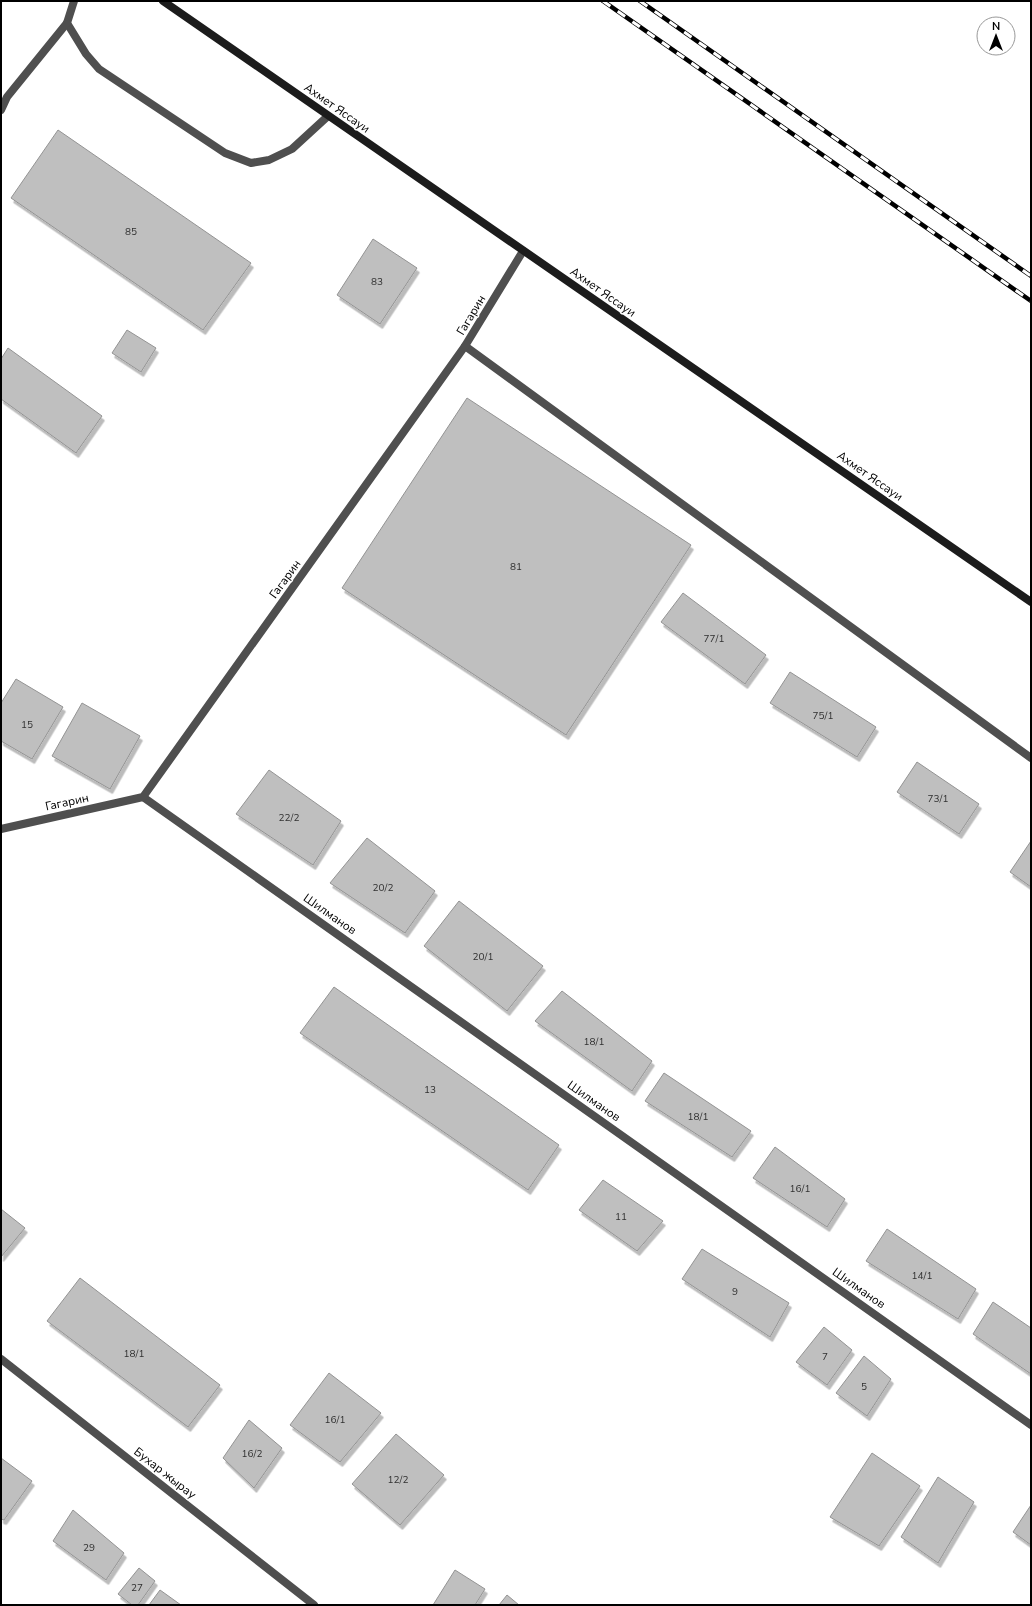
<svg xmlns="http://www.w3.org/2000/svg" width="1032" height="1606" font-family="'Nunito Sans',sans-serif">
<defs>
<filter id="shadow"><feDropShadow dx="2.5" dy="4.5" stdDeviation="0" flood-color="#0004"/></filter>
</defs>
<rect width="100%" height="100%" fill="#fff"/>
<!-- building -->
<g fill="#bfbfbf" stroke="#939393" filter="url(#shadow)">
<path d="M58 130 251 263 203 330 11 198Z"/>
<path d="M373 239 417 268 380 324 337 295Z"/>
<path d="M127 330 156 348 141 372 112 353Z"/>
<path d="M8 348 102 416 76 453 1 399V359Z"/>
<path d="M467 398 691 545 566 735 342 588Z"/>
<path d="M683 593 766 655 745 684 661 622Z"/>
<path d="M790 672 876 727 857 757 770 703Z"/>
<path d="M16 679 63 707 32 759 1 741V703Z"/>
<path d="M82 703 140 736 110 789 52 756Z"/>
<path d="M917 762 979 804 959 834 897 792Z"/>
<path d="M269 770 341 821 313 865 236 814Z"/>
<path d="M367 838 435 891 405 933 330 883Z"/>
<path d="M1031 841V887L1010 872Z"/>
<path d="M459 901 543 966 507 1011 424 946Z"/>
<path d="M334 987 559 1145 528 1190 300 1033Z"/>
<path d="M562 991 652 1061 632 1091 535 1021Z"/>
<path d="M664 1073 751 1131 732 1157 645 1101Z"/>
<path d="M775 1147 845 1199 827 1227 753 1178Z"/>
<path d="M603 1180 663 1221 637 1251 579 1210Z"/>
<path d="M1 1209 25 1228 1 1257Z"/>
<path d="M887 1229 976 1289 958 1319 866 1261Z"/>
<path d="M702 1249 789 1303 770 1337 682 1279Z"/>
<path d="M80 1278 220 1385 188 1427 47 1321Z"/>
<path d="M993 1302 1031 1328V1374L973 1334Z"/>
<path d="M824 1327 852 1350 827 1385 796 1362Z"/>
<path d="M864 1356 891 1379 867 1416 836 1393Z"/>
<path d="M329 1373 381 1413 340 1462 290 1425Z"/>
<path d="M249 1420 282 1448 254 1488 223 1458Z"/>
<path d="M396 1434 444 1475 400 1525 352 1484Z"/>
<path d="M872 1453 920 1486 879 1546 830 1517Z"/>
<path d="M1 1458 32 1481 4 1520 1 1519Z"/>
<path d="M938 1477 974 1502 938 1563 901 1537Z"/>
<path d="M1031 1505V1545L1013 1532Z"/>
<path d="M73 1510 124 1553 106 1580 53 1541Z"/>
<path d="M139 1568 155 1581 138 1605H132L118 1594Z"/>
<path d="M455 1570 485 1589 475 1605H433Z"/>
<path d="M160 1590 181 1605H149Z"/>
<path d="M507 1595 519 1605H499Z"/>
</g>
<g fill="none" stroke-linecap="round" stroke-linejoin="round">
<!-- service -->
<g stroke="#4f4f4f" stroke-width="8">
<path d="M74 1 67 23 86 54 99 69 225 153 251 163 269 160 292 149 328 116"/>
<path d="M1 110 7 97 67 23"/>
</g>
<!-- minor -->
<g stroke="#4f4f4f" stroke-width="8">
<path d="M465 346 1031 758"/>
<path d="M143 797 1031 1425"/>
<path d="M1 829 143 797 465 346 523 251"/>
<path d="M1 1359 314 1605"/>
</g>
<!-- secondary -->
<path stroke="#1c1c1c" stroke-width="8" d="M163 1 1031 602"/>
<defs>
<g id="rail">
<path d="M603 1 1031 301"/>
<path d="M640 1 1031 276"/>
</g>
</defs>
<!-- rail casing -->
<use href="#rail" stroke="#000" stroke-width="4.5"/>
<!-- rail -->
<use href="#rail" stroke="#fff" stroke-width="3" stroke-dasharray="9" stroke-linecap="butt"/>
</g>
<g text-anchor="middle" stroke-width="3" stroke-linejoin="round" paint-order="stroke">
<!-- number labels -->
<g font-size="10" fill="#303030">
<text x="131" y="235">85</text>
<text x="377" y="285">83</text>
<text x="516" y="570">81</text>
<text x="714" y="642">77/1</text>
<text x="823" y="719">75/1</text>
<text x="27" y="728">15</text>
<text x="938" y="802">73/1</text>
<text x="289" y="821">22/2</text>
<text x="383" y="891">20/2</text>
<text x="483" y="960">20/1</text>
<text x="594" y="1045">18/1</text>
<text x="430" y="1093">13</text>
<text x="698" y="1120">18/1</text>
<text x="800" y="1192">16/1</text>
<text x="621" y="1220">11</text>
<text x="922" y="1279">14/1</text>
<text x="735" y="1295">9</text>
<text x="134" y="1357">18/1</text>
<text x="825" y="1360">7</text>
<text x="864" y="1390">5</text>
<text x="335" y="1423">16/1</text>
<text x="252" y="1457">16/2</text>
<text x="398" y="1483">12/2</text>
<text x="89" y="1551">29</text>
<text x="137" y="1591">27</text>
</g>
<!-- street labels -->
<g font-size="12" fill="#000" stroke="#fff">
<text transform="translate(337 108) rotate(35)" y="4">Ахмет Яссауи</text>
<text transform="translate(603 292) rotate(35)" y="4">Ахмет Яссауи</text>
<text transform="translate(471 315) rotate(-59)" y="4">Гагарин</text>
<text transform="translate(870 476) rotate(35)" y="4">Ахмет Яссауи</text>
<text transform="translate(285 579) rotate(-54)" y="4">Гагарин</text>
<text transform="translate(67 802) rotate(-12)" y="4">Гагарин</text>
<text transform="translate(330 914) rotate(35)" y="4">Шилманов</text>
<text transform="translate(594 1101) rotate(35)" y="4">Шилманов</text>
<text transform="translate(859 1288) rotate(35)" y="4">Шилманов</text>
<text transform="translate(165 1473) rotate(38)" y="4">Бухар жырау</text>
</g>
</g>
<!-- border -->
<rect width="1032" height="1606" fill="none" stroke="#000000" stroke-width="4"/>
<!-- north arrow -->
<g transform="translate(996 36)"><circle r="19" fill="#ffffff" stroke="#999999"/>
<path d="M0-3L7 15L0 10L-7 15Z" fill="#000000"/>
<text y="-6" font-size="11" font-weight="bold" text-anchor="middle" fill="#000000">N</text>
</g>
</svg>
